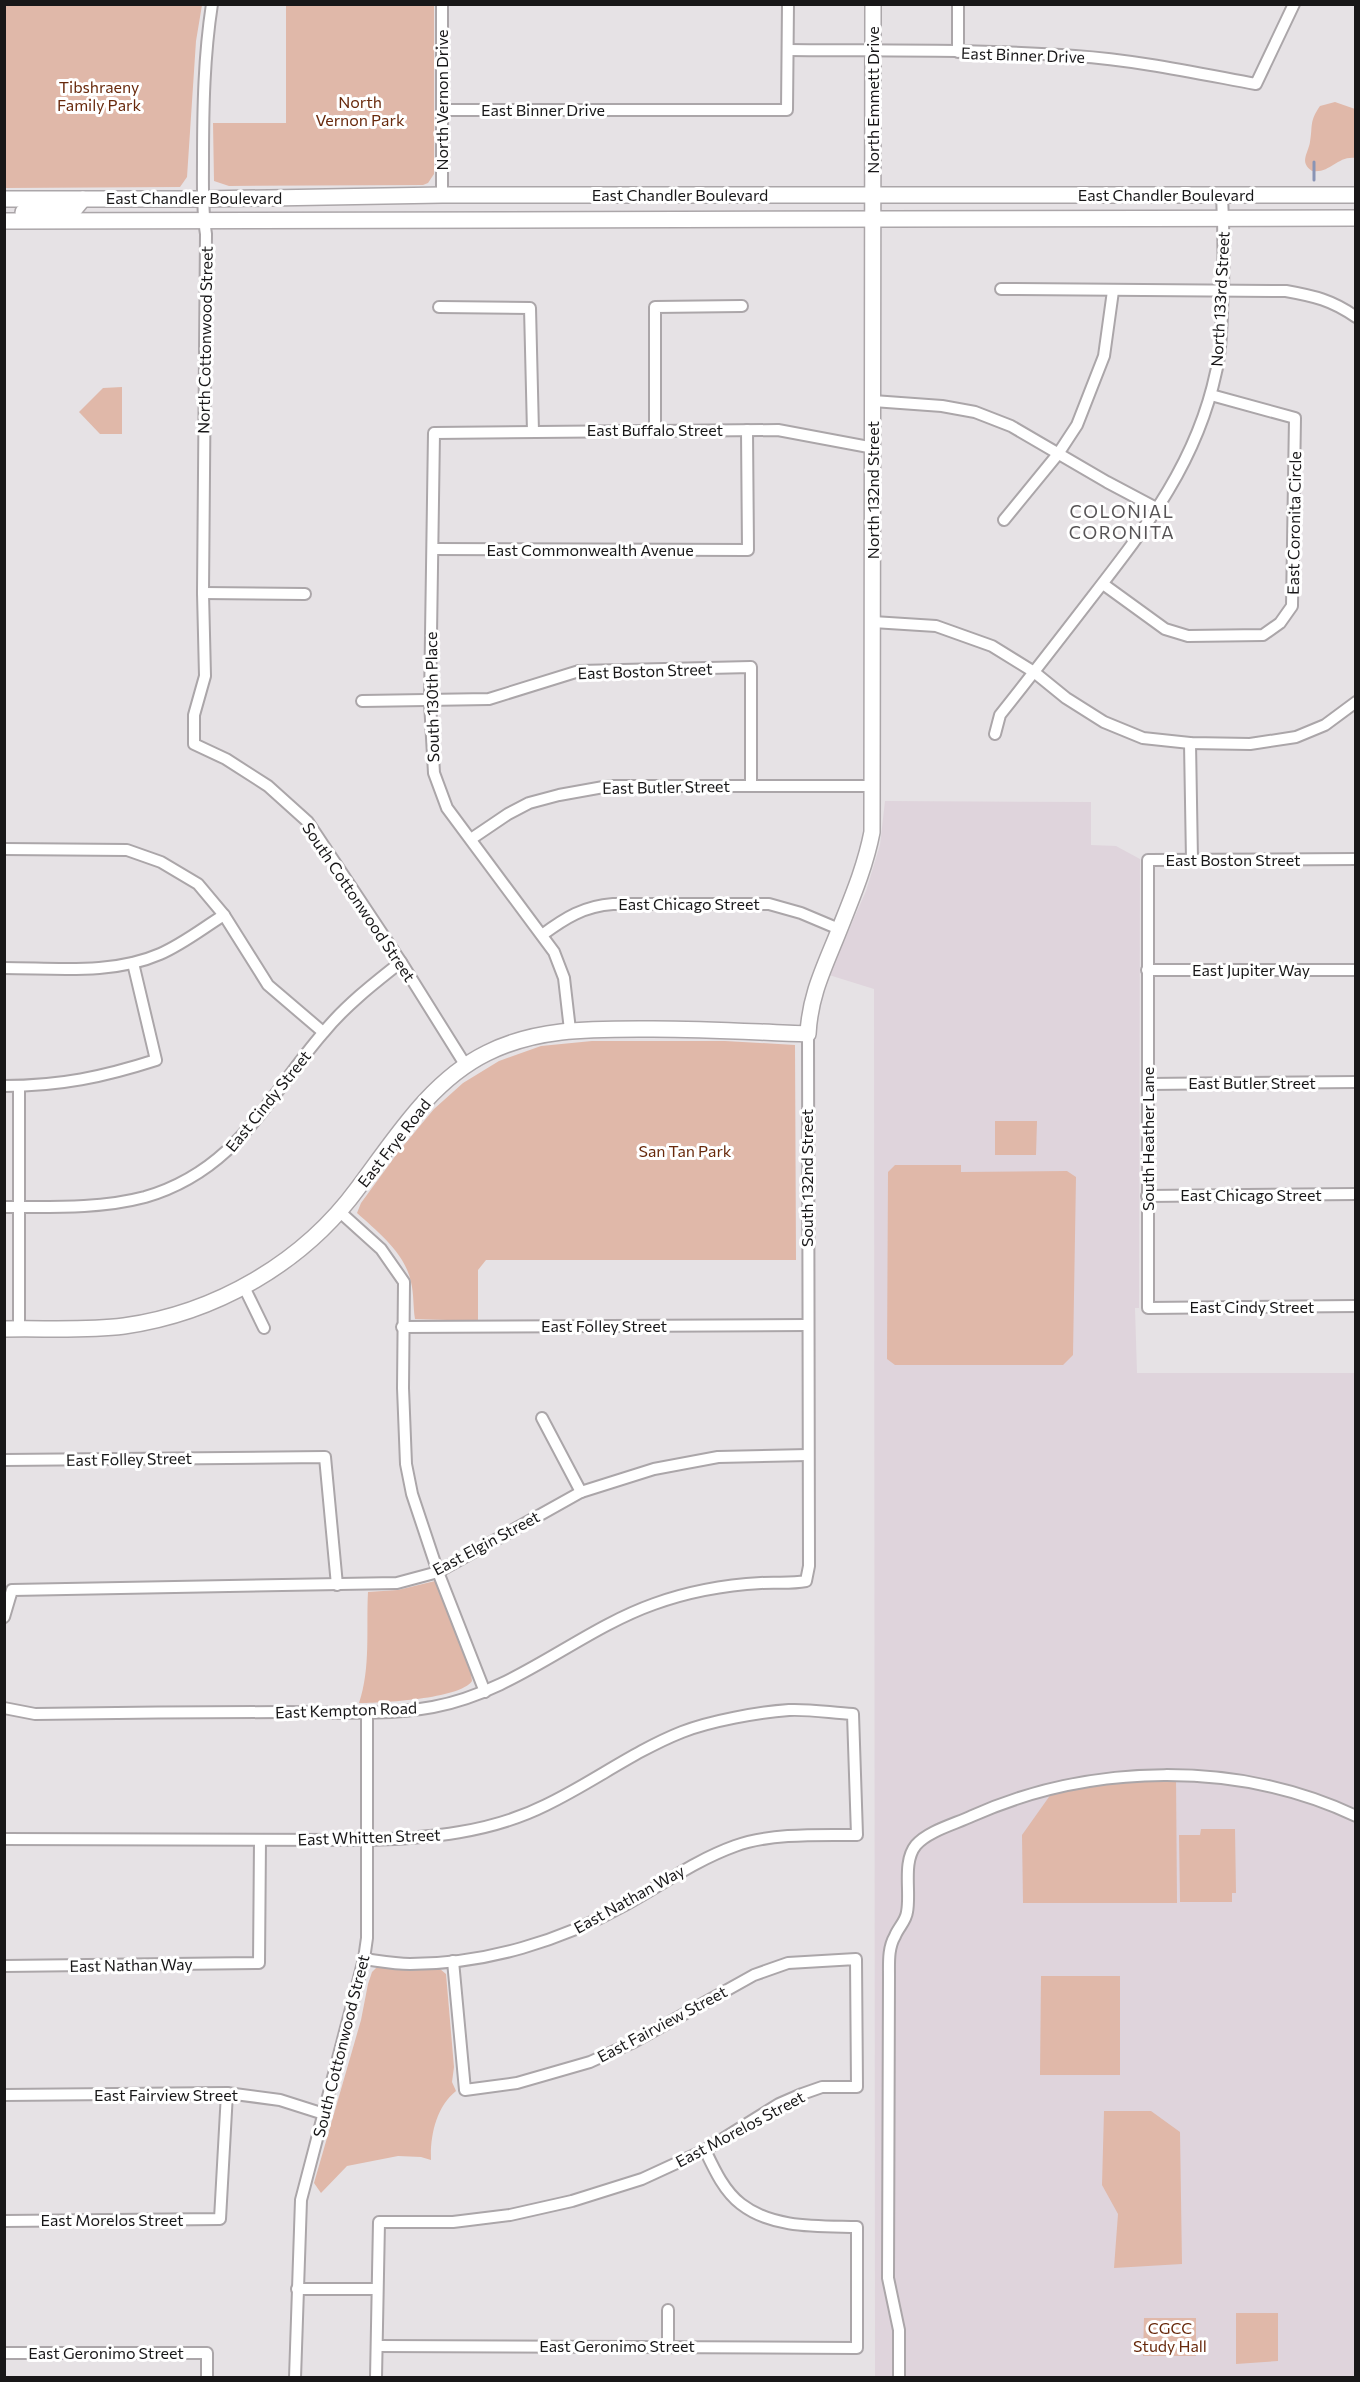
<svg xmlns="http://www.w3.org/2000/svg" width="1360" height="2382" font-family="Commissioner,sans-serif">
<rect width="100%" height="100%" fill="#e6e2e5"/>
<!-- built -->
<path fill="#dfd4dc" d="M885 801 1091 802V845L1116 846 1140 859 1139 1308H1135L1137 1373H1355V2377H875L874 989 829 975 866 891 880 845Z"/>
<!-- green -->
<g fill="#e0b8a9">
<path d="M4 5H202L196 41 187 177 180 187 5 188Z"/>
<path d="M286 5H434V174L428 183 423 185 229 186 214 181 213 123H286Z"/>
<path d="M1335 102 1355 109V158C1337 156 1330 174 1312 171 1299 162 1308 154 1310 142 1313 125 1309 122 1320 106Z"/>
<path d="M122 387V434H100L79 412 103 388Z"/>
<path d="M592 1041H725L795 1045 796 1260H486L478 1270V1321L415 1319C413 1307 414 1294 411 1282 405 1253 378 1232 357 1213L361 1203 399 1151 434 1109 463 1083 499 1061 541 1046Z"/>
<path d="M995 1121H1037L1036 1155H995Z"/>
<path d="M895 1165H961V1172L1067 1171 1076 1177 1073 1355 1063 1365H895L887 1359 888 1172Z"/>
<path d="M435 1581 471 1673 472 1681C460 1699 381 1703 359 1703 371 1668 366 1628 368 1592L398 1590Z"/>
<path d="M1176 1776 1177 1903H1023L1022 1835 1056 1787Z"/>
<path d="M1201 1829H1235L1236 1893H1232V1902H1180L1179 1835H1200Z"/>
<path d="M377 1967 440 1969 446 1974 454 2067 452 2082 456 2091C436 2107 430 2136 431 2160L421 2157 398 2156 347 2166 321 2193 314 2183 361 2020 368 1984 372 1972Z"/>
<path d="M1041 1976H1120V2075H1040Z"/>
<path d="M1104 2111H1151L1180 2132 1182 2264 1114 2268 1118 2214 1102 2185Z"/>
<path d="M1236 2313H1278V2361L1236 2364Z"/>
<path d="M1144 2318H1196V2356H1143Z"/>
</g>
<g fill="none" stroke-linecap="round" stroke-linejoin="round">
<!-- stream -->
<path stroke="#8994b5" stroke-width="3" d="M1314 180V162"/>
<defs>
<g id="street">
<path d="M212 4C204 56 203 108 203 161 203 185 202 210 206 234L203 593 205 676 194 715V744L226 759 268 786 308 822 401 962 466 1066"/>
<path d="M442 4V195"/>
<path d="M788 50C884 51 980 49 1075 56 1136 60 1196 73 1256 84L1294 4"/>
<path d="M958 52V4"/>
<path d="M442 110H787L788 4"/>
<path d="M1001 289 1286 291C1314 296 1332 300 1356 317"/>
<path d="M439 307 530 308 533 432"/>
<path d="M873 401 942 406 975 412 1011 426 1107 482 1156 508"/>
<path d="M655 430V307L742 306"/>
<path d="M1004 520 1058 454 1077 425 1104 356 1113 291"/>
<path d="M433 549 748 550 747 430"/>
<path d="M1103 584 1165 629 1188 636 1263 635 1280 623 1292 606 1295 418 1211 395"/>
<path d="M203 593 305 594"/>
<path d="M873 622 936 626 992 646 1034 672 1066 698 1104 722 1143 738 1190 743 1250 744 1296 737 1325 725 1356 702"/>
<path d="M362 701 489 699 579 671 751 667V786"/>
<path d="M995 734 1000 715C1031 676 1062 636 1092 597 1147 526 1197 462 1216 372 1221 353 1221 333 1222 314 1224 274 1224 235 1222 195"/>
<path d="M1190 743 1192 860"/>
<path d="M471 839 508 814 529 803 559 795 609 786H874"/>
<path d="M4 849 127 850 161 862 198 884 224 915 268 985 323 1032"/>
<path d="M1356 859 1148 860V1308L1356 1306"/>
<path d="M542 935C565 918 584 906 613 904H769L801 913 839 929"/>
<path d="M4 968C56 968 112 975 160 954 183 944 203 928 224 915"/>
<path d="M1147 970H1356"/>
<path d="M570 1030 564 978 554 952 447 808 434 773 430 702 434 433 778 430 874 448"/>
<path d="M1148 1084 1356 1082"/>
<path d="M4 1086C60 1086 103 1077 156 1060L133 963"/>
<path d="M19 1086V1328"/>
<path d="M1147 1196 1356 1194"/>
<path d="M4 1207C51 1207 100 1209 145 1197 237 1170 266 1099 323 1033 345 1006 373 984 401 962"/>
<path d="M340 1212 381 1249 404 1282 403 1388 406 1464 412 1494 438 1572 485 1692"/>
<path d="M244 1287 264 1328"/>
<path d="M402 1327 807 1325"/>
<path d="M542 1418 581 1492"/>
<path d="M4 1460 325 1457 337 1585"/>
<path d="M4 1617 12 1590 397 1583 438 1572 581 1492 654 1469 718 1457 808 1455"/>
<path d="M4 1708 35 1714C117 1713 198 1712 280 1712 330 1712 384 1716 433 1707 515 1692 578 1631 654 1604 687 1592 726 1585 761 1583 776 1582 790 1584 806 1581L809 1566 808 1034"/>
<path d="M4 1839 368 1840C429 1838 490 1833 546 1805 592 1783 634 1751 682 1732 710 1721 759 1712 789 1710 810 1709 832 1713 853 1714L857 1835C821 1835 769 1833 735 1846 696 1860 663 1884 627 1904 561 1941 486 1964 410 1964 395 1964 379 1961 364 1959"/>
<path d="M4 1966 259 1963 260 1840"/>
<path d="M4 2095 227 2093 280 2100 324 2114"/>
<path d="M4 2221 220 2219 227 2093"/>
<path d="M297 2289H377"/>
<path d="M668 2310V2346"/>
<path d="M377 2346 857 2348V2227C819 2226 773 2229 741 2204 724 2191 714 2169 705 2150"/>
<path d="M4 2353H207V2378"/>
<path d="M295 2378 301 2200 364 1959 367 1938V1712"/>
<path d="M376 2378 379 2222H453L510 2215 572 2201 642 2179 705 2150 779 2104 802 2094 822 2087H857L856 1959 788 1963 754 1975 634 2042 590 2062 517 2083 465 2090 453 1961"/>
<path d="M899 2378V2330L888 2278 889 1976C889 1962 888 1948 895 1936 898 1928 906 1921 907 1912 911 1892 902 1862 916 1845 928 1831 955 1824 972 1816 1091 1763 1237 1760 1356 1816"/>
</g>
<g id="secondary">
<path d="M4 199H203L442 195H1356"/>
<path d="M23 212 74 210 83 199"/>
<path d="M4 221 1356 218"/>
<path d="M4 1329C44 1328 85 1331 124 1326 216 1313 303 1263 358 1188 395 1139 430 1081 487 1053 535 1029 586 1029 639 1029 695 1028 752 1032 808 1034 810 995 824 968 838 933 851 900 865 868 872 832L873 4"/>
</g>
</defs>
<!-- street casing -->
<use href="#street" stroke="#aba6a9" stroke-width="14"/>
<!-- secondary casing -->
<use href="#secondary" stroke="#aba6a9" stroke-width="18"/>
<!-- street -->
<use href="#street" stroke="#fff" stroke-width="10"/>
<!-- secondary -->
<use href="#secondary" stroke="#fff" stroke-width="15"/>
</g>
<g text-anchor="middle" stroke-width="6" stroke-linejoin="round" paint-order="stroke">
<!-- street labels -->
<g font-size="16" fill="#181718" stroke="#fff">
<text transform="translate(1023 55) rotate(2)" y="6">East Binner Drive</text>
<text transform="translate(442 100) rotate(-90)" y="6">North Vernon Drive</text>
<text transform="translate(873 100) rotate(-90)" y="6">North Emmett Drive</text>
<text x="543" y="116">East Binner Drive</text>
<text x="680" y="201">East Chandler Boulevard</text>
<text x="1166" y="201">East Chandler Boulevard</text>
<text x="194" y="204">East Chandler Boulevard</text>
<text transform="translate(1220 299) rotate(-87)" y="6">North 133rd Street</text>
<text transform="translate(205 340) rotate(-89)" y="6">North Cottonwood Street</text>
<text x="655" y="436">East Buffalo Street</text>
<text transform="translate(873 490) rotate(-90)" y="6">North 132nd Street</text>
<text transform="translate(1294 523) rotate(-89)" y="6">East Coronita Circle</text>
<text x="590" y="556">East Commonwealth Avenue</text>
<text transform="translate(645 671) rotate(-2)" y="6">East Boston Street</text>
<text transform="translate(432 697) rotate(-91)" y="6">South 130th Place</text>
<text transform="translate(666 787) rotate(-1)" y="6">East Butler Street</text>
<text x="1233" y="866">East Boston Street</text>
<text transform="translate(359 902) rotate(56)" y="6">South Cottonwood Street</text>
<text x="689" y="910">East Chicago Street</text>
<text x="1251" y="976">East Jupiter Way</text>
<text x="1252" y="1089">East Butler Street</text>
<text transform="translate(268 1101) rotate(-51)" y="6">East Cindy Street</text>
<text transform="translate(1148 1139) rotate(-90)" y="6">South Heather Lane</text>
<text transform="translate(394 1143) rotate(-52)" y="6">East Frye Road</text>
<text transform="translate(807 1178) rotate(-90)" y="6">South 132nd Street</text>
<text x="1251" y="1201">East Chicago Street</text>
<text x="1252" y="1313">East Cindy Street</text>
<text x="604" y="1332">East Folley Street</text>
<text transform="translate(129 1459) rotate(-1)" y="6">East Folley Street</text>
<text transform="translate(486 1543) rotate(-28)" y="6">East Elgin Street</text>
<text transform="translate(346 1710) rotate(-2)" y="6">East Kempton Road</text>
<text transform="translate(369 1837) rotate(-2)" y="6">East Whitten Street</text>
<text transform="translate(629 1899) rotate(-29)" y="6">East Nathan Way</text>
<text transform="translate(131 1965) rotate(-1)" y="6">East Nathan Way</text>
<text transform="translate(662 2024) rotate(-28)" y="6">East Fairview Street</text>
<text transform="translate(341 2046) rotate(-76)" y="6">South Cottonwood Street</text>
<text x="166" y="2101">East Fairview Street</text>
<text transform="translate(740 2129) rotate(-28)" y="6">East Morelos Street</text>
<text x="112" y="2226">East Morelos Street</text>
<text x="617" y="2352">East Geronimo Street</text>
<text x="106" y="2359">East Geronimo Street</text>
</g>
<!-- park labels -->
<g font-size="16" fill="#68290c" stroke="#fff">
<text x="99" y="93">Tibshraeny<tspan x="99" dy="18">Family Park</tspan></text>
<text x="360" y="108">North<tspan x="360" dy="18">Vernon Park</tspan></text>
<text x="685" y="1157">San Tan Park</text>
<text x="1170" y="2334">CGCC<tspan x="1170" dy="18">Study Hall</tspan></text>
</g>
<!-- neighbourhood labels -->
<g font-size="18" letter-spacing="1.5" fill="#575456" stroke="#fff">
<text x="1122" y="518">COLONIAL<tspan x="1122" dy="21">CORONITA</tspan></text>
</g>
</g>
<!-- border -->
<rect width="1360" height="2382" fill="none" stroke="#181718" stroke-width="12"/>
</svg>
